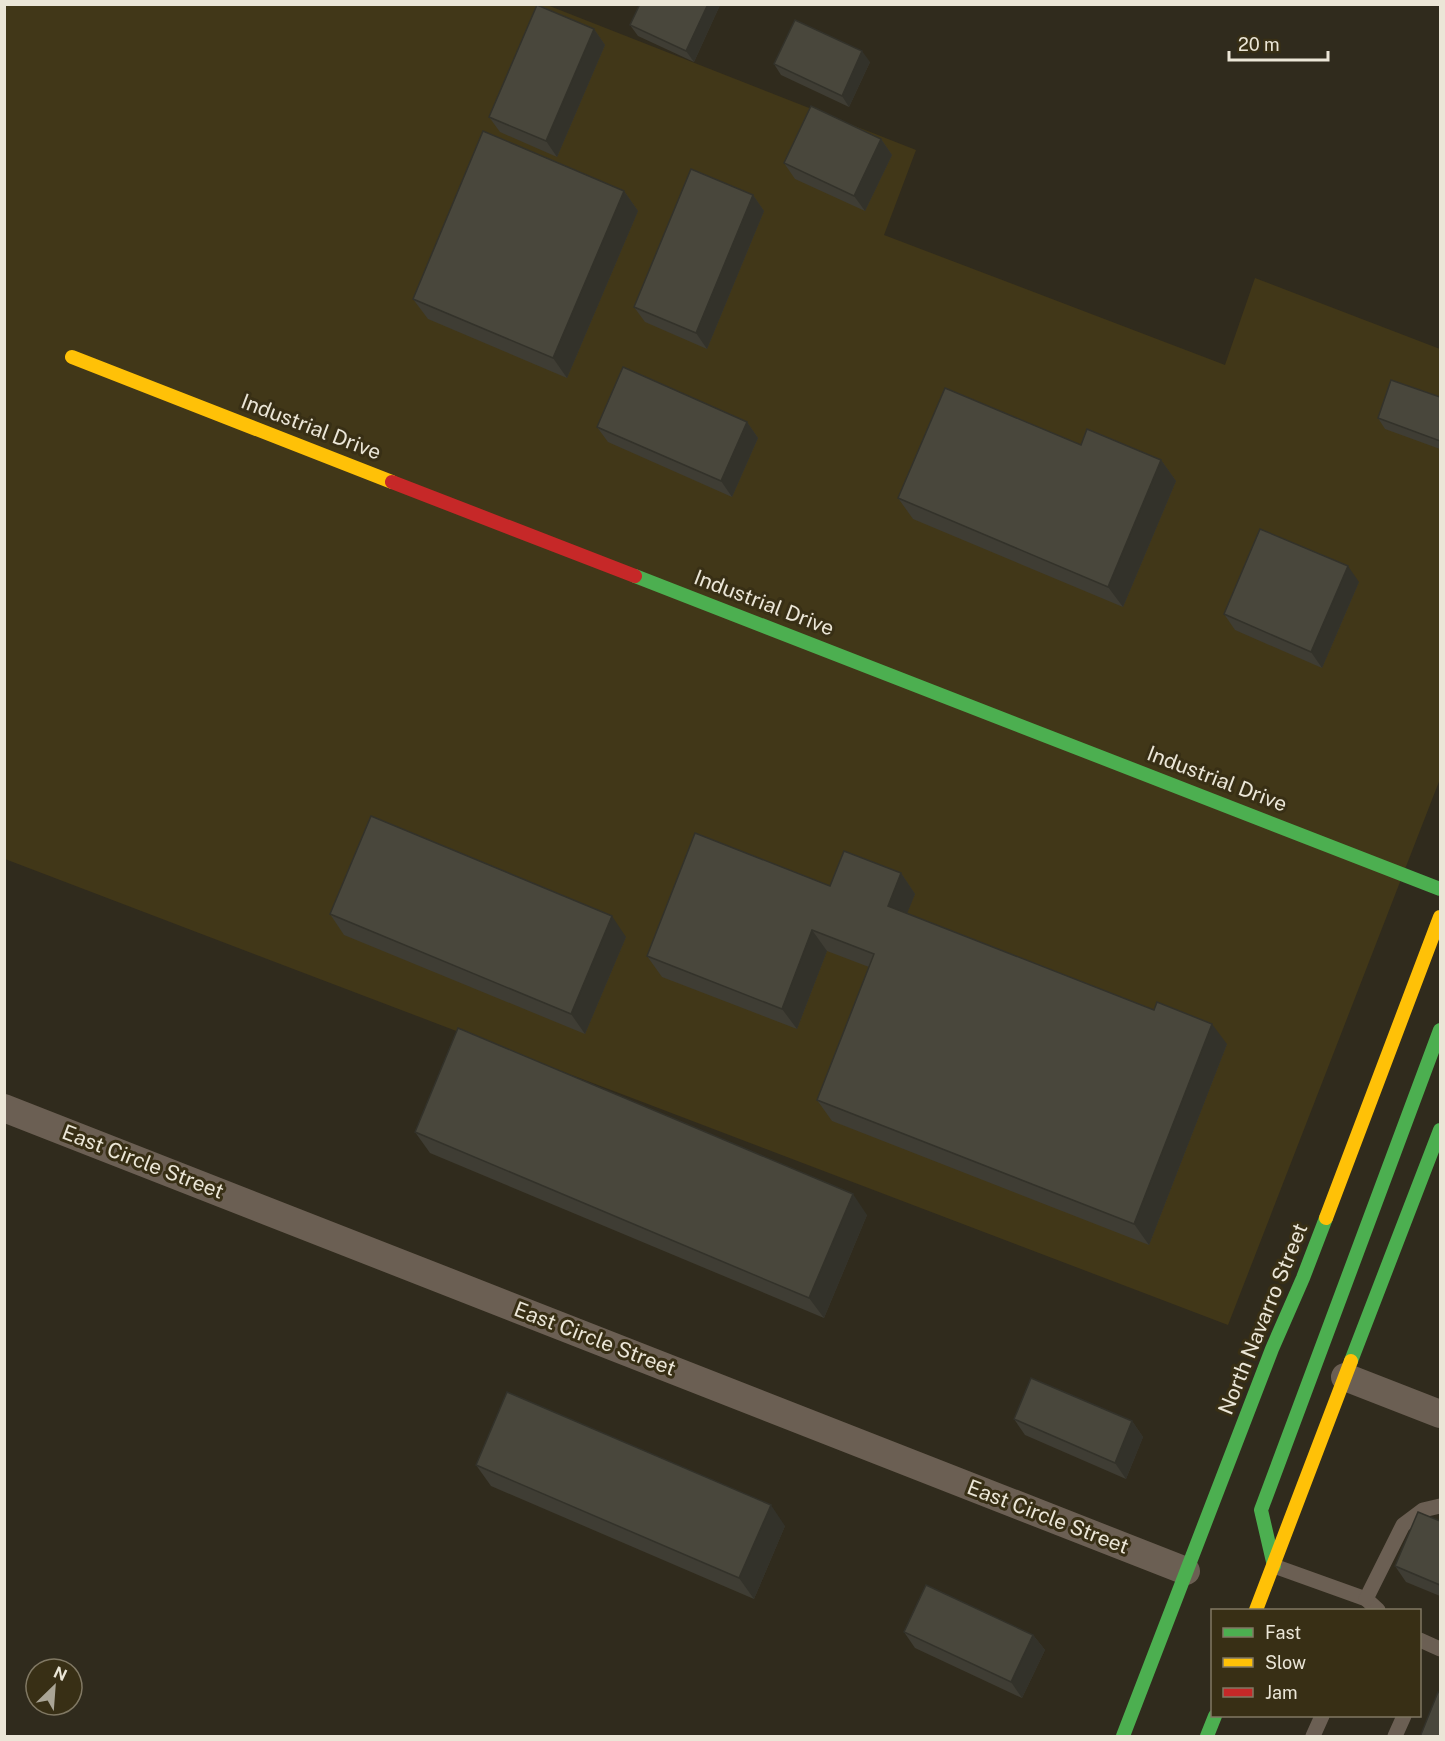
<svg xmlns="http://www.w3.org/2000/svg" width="1445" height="1741" font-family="'Public Sans',sans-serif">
<rect width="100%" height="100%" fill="#302b1d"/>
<!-- built -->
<path fill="#413718" d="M4 5H547L916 150 884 235 1225 365 1255 278 1440 349V779L1228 1325 5 859Z"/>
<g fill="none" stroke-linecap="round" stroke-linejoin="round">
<!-- lane -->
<g stroke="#6b5f53" stroke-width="15">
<path d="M1274 1566 1366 1599 1378 1610"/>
<path d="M1366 1599 1403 1525 1423 1510 1440 1506"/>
<path d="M1420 1640 1440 1649"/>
<path d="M1313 1736 1322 1716"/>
<path d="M1395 1736 1404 1716"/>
</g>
<!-- street -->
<g stroke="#6b5f53" stroke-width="28">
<path d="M4 1108 1186 1571"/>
<path d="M1345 1377 1440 1414"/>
</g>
<!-- fast -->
<g stroke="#4caf50" stroke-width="14">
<path d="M635 576 1440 889"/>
<path d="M1351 1361 1440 1130"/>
<path d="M1274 1566 1261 1510 1440 1030"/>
<path d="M1123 1736 1272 1349 1303 1278 1326 1218"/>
<path d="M1207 1736 1215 1716"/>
</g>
<!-- slow -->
<g stroke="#ffc107" stroke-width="14">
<path d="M72 357 392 482"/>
<path d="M1326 1218 1440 917"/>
<path d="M1256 1610 1351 1361"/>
</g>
<!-- jam -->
<path stroke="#c62828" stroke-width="14" d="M392 482 635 576"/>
</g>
<!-- wall -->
<g fill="#3f3d34">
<path d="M720 5 694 62 638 36 630 25Z"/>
<path d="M594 29 605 45 557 157 500 132 489 117Z"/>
<path d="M870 62 849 107 781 75 774 64Z"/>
<path d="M881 139 892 155 865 211 795 179 784 163Z"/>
<path d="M624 191 638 211 567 378 428 319 413 299Z"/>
<path d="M753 195 764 211 707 349 645 322 634 307Z"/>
<path d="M1440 397V449L1385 429 1378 418Z"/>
<path d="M747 422 758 438 732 497 608 442 597 427Z"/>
<path d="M1081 445 1161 460 1176 481 1123 607 913 519 898 498Z"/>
<path d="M1359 582 1322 668 1235 630 1224 614Z"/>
<path d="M901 873 915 894 907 913 1227 1044 1149 1245 832 1121 817 1100 869 967 827 951 797 1029 662 977 647 956 830 886Z"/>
<path d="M330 914 626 937 585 1034 344 935Z"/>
<path d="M415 1132 867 1215 824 1318 430 1153Z"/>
<path d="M1014 1419 1132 1421 1143 1437 1126 1479 1025 1435Z"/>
<path d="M476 1465 785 1526 754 1599 491 1486Z"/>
<path d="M1440 1521V1596L1406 1582 1395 1566Z"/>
<path d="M904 1632 1033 1635 1045 1650 1022 1698 915 1648Z"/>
</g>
<!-- shaded-wall -->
<g fill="#33322a">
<path d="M708 4H719L720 5 694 62 686 51Z"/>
<path d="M594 29 605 45 557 157 546 141Z"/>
<path d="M862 51 870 62 849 107 842 96Z"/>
<path d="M881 139 892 155 865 211 854 196Z"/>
<path d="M624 191 638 211 567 378 553 358Z"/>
<path d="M753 195 764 211 707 349 696 333Z"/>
<path d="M747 422 758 438 732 497 721 481Z"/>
<path d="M1161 460 1176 481 1123 607 1108 587Z"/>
<path d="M1348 566 1359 582 1322 668 1311 652Z"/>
<path d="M901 873 915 894 902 926 888 906Z"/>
<path d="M612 916 626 937 585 1034 571 1014Z"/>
<path d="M812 930 827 951 797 1029 782 1009Z"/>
<path d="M1212 1024 1227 1044 1149 1245 1134 1224Z"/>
<path d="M853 1194 867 1215 824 1318 809 1298Z"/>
<path d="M1132 1421 1143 1437 1126 1479 1115 1463Z"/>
<path d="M771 1505 785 1526 754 1599 739 1578Z"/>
<path d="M1033 1635 1045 1650 1022 1698 1011 1682Z"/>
</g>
<!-- building -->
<g fill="#49473c" stroke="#33322a" stroke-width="1.5">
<path d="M640 4H708L686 51 630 25Z"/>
<path d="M537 5 594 29 546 141 489 117Z"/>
<path d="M795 20 862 51 842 96 774 64Z"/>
<path d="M811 106 881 139 854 196 784 163Z"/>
<path d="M483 131 624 191 553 358 413 299Z"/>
<path d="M691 169 753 195 696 333 634 307Z"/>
<path d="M623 367 747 422 721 481 597 427Z"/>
<path d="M1391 380 1440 397V441L1378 418Z"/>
<path d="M945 388 1081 445 1087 429 1161 460 1108 587 898 498Z"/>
<path d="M1260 529 1348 566 1311 652 1224 614Z"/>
<path d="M371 816 612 916 571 1014 330 914Z"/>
<path d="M695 833 830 886 844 851 901 873 888 906 1154 1010 1157 1002 1212 1024 1134 1224 817 1100 874 954 812 930 782 1009 647 956Z"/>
<path d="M458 1028 853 1194 809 1298 415 1132Z"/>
<path d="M1031 1378 1132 1421 1115 1463 1014 1419Z"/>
<path d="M507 1392 771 1505 739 1578 476 1465Z"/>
<path d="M1418 1512 1440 1521V1585L1395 1566Z"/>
<path d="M926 1585 1033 1635 1011 1682 904 1632Z"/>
<path d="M1438 1692 1440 1693V1737H1420Z"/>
</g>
<g text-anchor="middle" stroke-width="6" stroke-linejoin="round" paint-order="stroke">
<!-- street labels -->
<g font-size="21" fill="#ebe6d7" stroke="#382f15">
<text transform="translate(311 427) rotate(21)" y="7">Industrial Drive</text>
<text transform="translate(764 603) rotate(21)" y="7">Industrial Drive</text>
<text transform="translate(1217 779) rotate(21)" y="7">Industrial Drive</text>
<text transform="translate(143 1162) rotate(21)" y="7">East Circle Street</text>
<text transform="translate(1263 1319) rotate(-68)" y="7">North Navarro Street</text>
<text transform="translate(595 1339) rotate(21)" y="7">East Circle Street</text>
<text transform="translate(1048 1517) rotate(21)" y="7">East Circle Street</text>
</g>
</g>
<!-- border -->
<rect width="1445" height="1741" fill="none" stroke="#ebe6d7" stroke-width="12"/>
<!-- legend -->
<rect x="1211" y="1609" width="210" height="108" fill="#382f15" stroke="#807863" stroke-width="1.5"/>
<rect x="1223" y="1628" width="30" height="9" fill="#4caf50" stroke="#807863" stroke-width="1.5"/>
<text x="1265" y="1639" font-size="18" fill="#ebe6d7">Fast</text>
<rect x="1223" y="1658" width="30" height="9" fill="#ffc107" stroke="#807863" stroke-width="1.5"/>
<text x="1265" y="1669" font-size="18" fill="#ebe6d7">Slow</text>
<rect x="1223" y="1688" width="30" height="9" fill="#c62828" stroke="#807863" stroke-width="1.5"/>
<text x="1265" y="1699" font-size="18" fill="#ebe6d7">Jam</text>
<!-- north arrow -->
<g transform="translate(54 1687) rotate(25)"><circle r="28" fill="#382f15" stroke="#807863" stroke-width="1.5"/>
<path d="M0-4.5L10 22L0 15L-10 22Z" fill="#aaa596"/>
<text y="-9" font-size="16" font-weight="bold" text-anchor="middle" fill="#ebe6d7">N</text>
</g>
<!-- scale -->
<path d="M1229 51v9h99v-9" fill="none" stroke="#ebe6d7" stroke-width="3"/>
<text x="1238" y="51" font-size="18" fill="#ebe6d7" stroke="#382f15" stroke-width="4.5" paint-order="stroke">20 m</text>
</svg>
